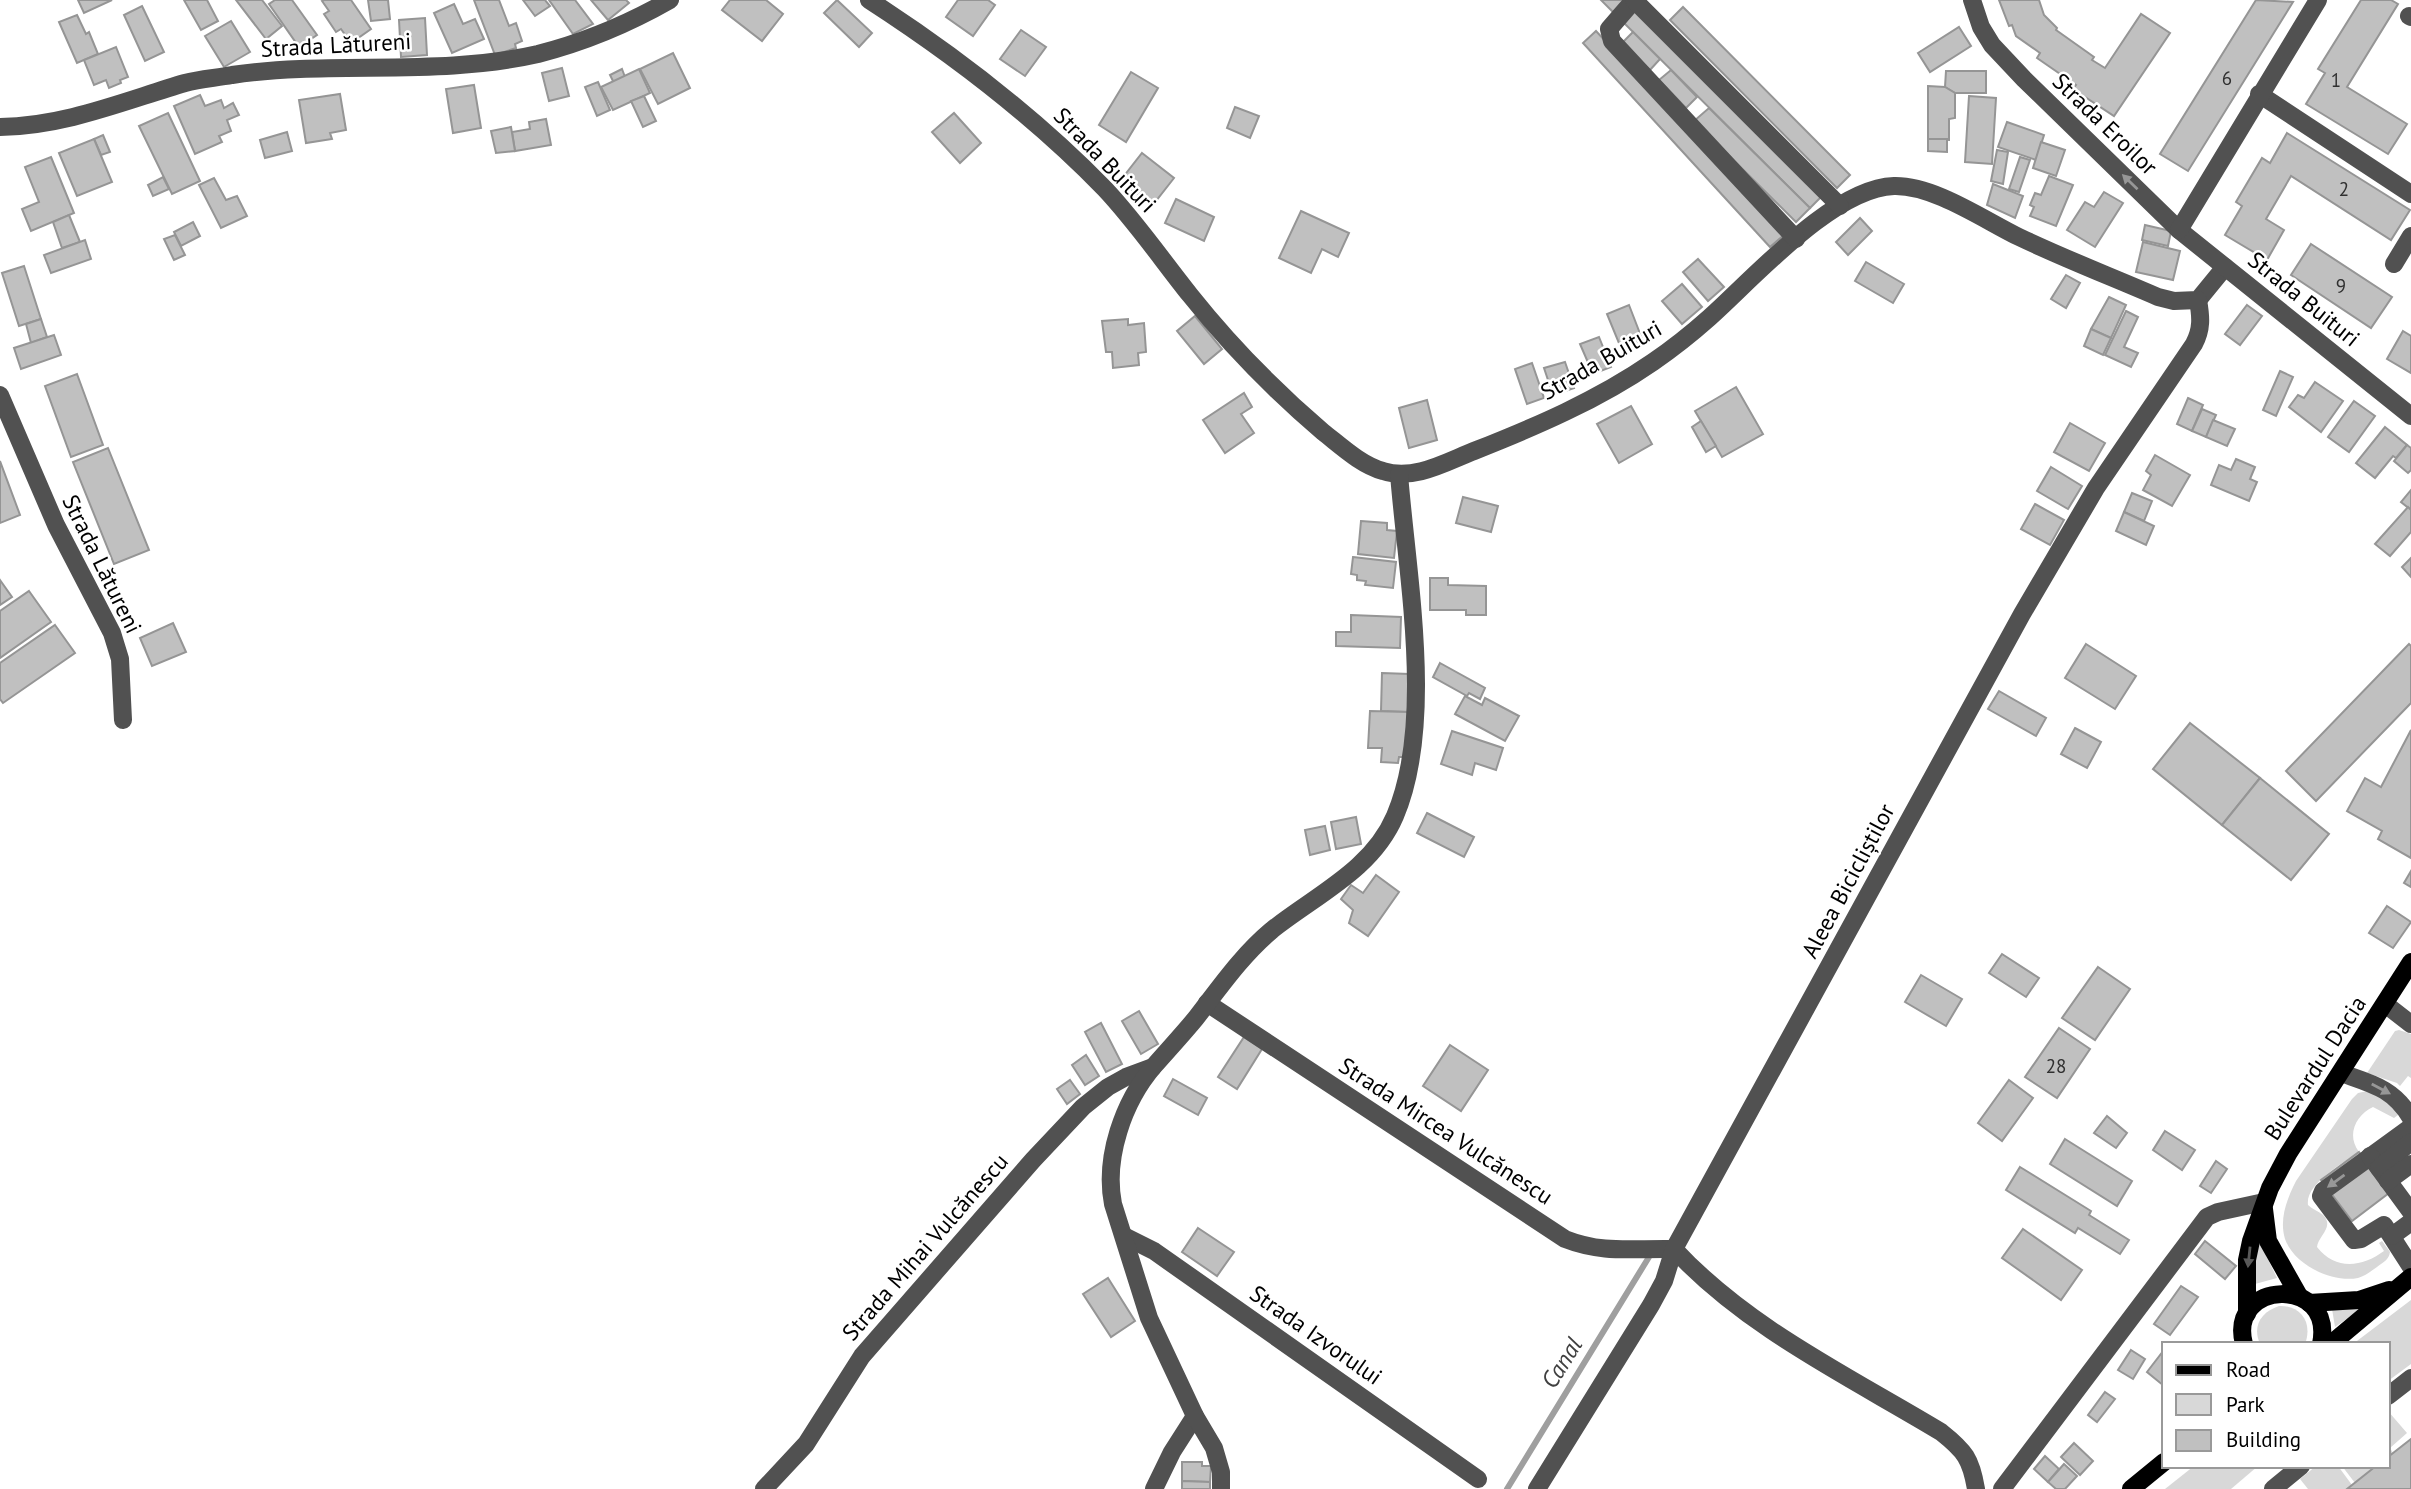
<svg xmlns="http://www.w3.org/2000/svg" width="2411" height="1489" font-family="'PT Sans',sans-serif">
<rect width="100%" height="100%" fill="#fff"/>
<!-- green -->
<g fill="#d8d8d8">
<path d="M2399 1030 2411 1034V1078L2408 1076 2400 1086 2397 1083 2367 1073 2395 1031Z"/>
<path d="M2368 1091 2376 1093 2398 1111V1115L2394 1118 2373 1107C2356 1115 2346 1135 2359 1152 2343 1163 2305 1184 2308 1205 2312 1209 2318 1211 2323 1215 2335 1227 2318 1236 2317 1247 2336 1271 2362 1267 2384 1251L2379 1243 2382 1241 2390 1252C2389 1260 2383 1262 2377 1267 2371 1271 2365 1276 2358 1278 2332 1283 2294 1265 2285 1239 2279 1219 2287 1199 2296 1181L2352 1099 2358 1093Z"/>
<path d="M2260 1243 2277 1278 2255 1284 2257 1244Z"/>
<path d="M2411 1300V1364L2388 1381V1344H2353Z"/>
<path d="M2279 1306C2301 1305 2313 1323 2305 1344H2260C2252 1326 2261 1312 2279 1306Z"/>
<path d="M2332 1309H2361L2335 1327Z"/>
<path d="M2388 1411 2407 1433 2390 1448 2393 1453 2388 1457Z"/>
<path d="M2194 1466H2258L2231 1489H2165Z"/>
<path d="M2316 1466H2338L2352 1485 2347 1489H2308L2300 1479Z"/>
<path d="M2342 1466H2376L2355 1483Z"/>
</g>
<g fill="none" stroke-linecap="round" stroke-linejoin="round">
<!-- stream -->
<path stroke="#9f9f9f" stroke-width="6" d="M1507 1489 1649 1257"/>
</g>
<!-- building -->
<g fill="#c0c0c0" stroke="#959595" stroke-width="2">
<path d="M78 0H112L84 13Z"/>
<path d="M184 0H207L218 21 201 30Z"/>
<path d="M236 0H262L282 26 266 39Z"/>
<path d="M275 0H292L317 35 299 47 269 4Z"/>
<path d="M324 0H351L371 29 351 43 341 29 336 32 324 14 329 11 322 1Z"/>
<path d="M368 0H388L390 19 371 21Z"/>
<path d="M474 0H499L509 26 516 23 522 41 515 44 516 48 495 55Z"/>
<path d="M523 0H545L550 6 535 16Z"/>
<path d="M549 0H575L593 24 573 34Z"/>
<path d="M591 0H626L629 3 608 20Z"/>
<path d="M730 0H766L783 14 762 41 722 10Z"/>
<path d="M837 0 872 33 859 47 824 13Z"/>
<path d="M958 0H988L995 5 973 36 946 17Z"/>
<path d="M1601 0H1625L1613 12Z"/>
<path d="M1999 0H2039L2044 15 2057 28 2056 30 2094 57 2092 60 2105 68 2141 14 2170 33 2114 116 2073 89 2076 85 2037 58 2040 53 2016 36 2012 25 2009 26Z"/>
<path d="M2256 0 2293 2 2188 171 2160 154Z"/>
<path d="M2361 0H2391L2398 4 2347 87 2407 124 2388 154 2306 104 2325 73 2318 69Z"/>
<path d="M454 4 463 24 475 19 484 39 452 53 434 13Z"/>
<path d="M142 6 164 52 145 61 124 15Z"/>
<path d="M1634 7 1823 195 1810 208 1621 20Z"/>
<path d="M1683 7 1850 175 1837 188 1670 20Z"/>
<path d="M77 15 86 34 89 32 98 54 77 63 59 22Z"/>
<path d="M425 18 427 55 401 57 399 20Z"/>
<path d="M231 21 250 52 224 67 205 36Z"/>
<path d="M1959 27 1971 46 1930 72 1918 53Z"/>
<path d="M1021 30 1046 47 1025 76 1000 59Z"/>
<path d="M1596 31 1784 235 1770 247 1583 43Z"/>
<path d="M1633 32 1660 59 1650 70 1622 43Z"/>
<path d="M116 47 128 77 120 80 121 83 109 88 106 80 94 85 84 60Z"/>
<path d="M673 53 690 88 658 104 640 69Z"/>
<path d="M562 68 569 96 549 101 542 73Z"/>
<path d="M622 69 625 77 623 88 613 81 610 75Z"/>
<path d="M639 69 650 93 613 110 601 87Z"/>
<path d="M1671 70 1697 97 1686 108 1659 80Z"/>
<path d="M1946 71H1986V93H1955L1945 87Z"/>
<path d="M1131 72 1158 88 1126 142 1099 125Z"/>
<path d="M598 82 610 110 597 116 585 87Z"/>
<path d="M474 85 481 128 453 133 446 89Z"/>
<path d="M1928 86 1945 87 1955 93V118L1949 119V140L1928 139Z"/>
<path d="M340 94 346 130 330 133 332 139 306 143 299 100Z"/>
<path d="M200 95 205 106 221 100 224 108 233 103 239 115 227 120 231 131 219 136 222 142 195 154 174 106Z"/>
<path d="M644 96 656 121 643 127 631 101Z"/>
<path d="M1969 96 1996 98 1992 164 1965 162Z"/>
<path d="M1235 107 1259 116 1250 138 1227 128Z"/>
<path d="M1709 108 1810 208 1796 222 1694 121Z"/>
<path d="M168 113 200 181 172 194 139 126Z"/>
<path d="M954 113 981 143 960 163 932 132Z"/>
<path d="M546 119 551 145 515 151 512 132 530 129 529 122Z"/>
<path d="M2007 122 2044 135 2036 160 1998 147Z"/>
<path d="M511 127 515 151 496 153 491 131Z"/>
<path d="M287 132 292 151 265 158 260 140Z"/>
<path d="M2287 133 2410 210 2391 240 2291 176 2266 219 2284 230 2267 260 2225 235 2242 206 2236 202 2262 158 2270 163Z"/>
<path d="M103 135 110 152 101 155 94 139Z"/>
<path d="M94 139 112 182 77 196 59 153Z"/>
<path d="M1928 139H1947V152L1928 151Z"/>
<path d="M2041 142 2065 150 2056 176 2033 168Z"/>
<path d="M1997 150 2008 152 2003 184 1991 181Z"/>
<path d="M1142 153 1174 178 1152 206 1120 181Z"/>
<path d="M51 157 74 213 31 231 22 209 39 202 25 167Z"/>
<path d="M2020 157 2030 160 2019 192 2009 189Z"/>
<path d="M2049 176 2073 185 2056 226 2030 216 2034 207 2030 205 2035 193 2041 195Z"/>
<path d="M163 177 169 189 153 196 148 185Z"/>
<path d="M214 178 226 200 237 196 247 216 221 228 199 185Z"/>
<path d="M1993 184 2023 196 2015 218 1987 205Z"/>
<path d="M2104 192 2123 203 2095 247 2067 230 2085 202 2094 207Z"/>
<path d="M1176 199 1214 217 1204 241 1165 223Z"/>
<path d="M1301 211 1349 233 1338 257 1322 249 1311 273 1279 258Z"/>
<path d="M69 215 80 242 62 248 53 222Z"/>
<path d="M1860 218 1872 231 1848 255 1836 242Z"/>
<path d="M193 222 200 236 181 246 174 232Z"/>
<path d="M2145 225 2171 231 2168 246 2142 240Z"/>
<path d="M175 235 185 255 174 260 164 239Z"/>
<path d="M85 240 91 259 51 273 44 255Z"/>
<path d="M2143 242 2180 251 2173 280 2136 272Z"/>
<path d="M2311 244 2392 297 2371 328 2291 275Z"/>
<path d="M1698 259 1724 287 1708 301 1683 272Z"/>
<path d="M1866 262 1904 284 1893 303 1855 281Z"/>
<path d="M24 266 41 319 19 326 2 273Z"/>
<path d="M2066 275 2080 283 2066 308 2051 299Z"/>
<path d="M1682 284 1702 307 1682 324 1662 301Z"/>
<path d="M2109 297 2126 305 2111 338 2091 329Z"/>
<path d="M1629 305 1644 344 1623 353 1607 314Z"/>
<path d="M2247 305 2262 316 2240 345 2225 334Z"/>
<path d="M2126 311 2138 317 2124 347 2138 353 2131 367 2105 355Z"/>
<path d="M1195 316 1222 349 1204 364 1177 331Z"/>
<path d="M41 319 47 337 31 343 26 324Z"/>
<path d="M1128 319V325L1144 323 1146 352 1138 353 1139 365 1113 368 1112 352H1106L1102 321Z"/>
<path d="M2091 329 2111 338 2103 355 2084 346Z"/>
<path d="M2403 331 2411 336V373L2387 359Z"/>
<path d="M54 335 61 355 21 369 14 348Z"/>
<path d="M1599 337 1611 367 1593 374 1580 344Z"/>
<path d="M1565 362 1574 388 1553 395 1544 368Z"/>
<path d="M1532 363 1544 398 1527 404 1515 369Z"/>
<path d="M2280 371 2293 377 2276 416 2263 410Z"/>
<path d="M77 374 103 445 71 457 45 386Z"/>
<path d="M2315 382 2343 401 2321 432 2289 407 2298 395 2304 398Z"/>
<path d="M1736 387 1763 434 1722 457 1695 411Z"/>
<path d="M1244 393 1252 407 1241 414 1254 433 1225 453 1203 420Z"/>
<path d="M2188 398 2203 405 2192 431 2177 424Z"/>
<path d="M1427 400 1437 440 1409 448 1399 408Z"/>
<path d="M2354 401 2375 416 2349 452 2328 437Z"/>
<path d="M1631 406 1652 444 1619 463 1597 424Z"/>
<path d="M2202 409 2216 415 2206 437 2192 431Z"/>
<path d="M2213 420 2235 429 2227 446 2206 437Z"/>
<path d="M1701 421 1716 446 1706 452 1692 427Z"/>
<path d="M2070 423 2105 443 2089 471 2054 452Z"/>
<path d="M2385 427 2407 445 2396 458 2393 456 2375 478 2356 463Z"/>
<path d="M2407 445 2411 448V470L2408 473 2394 461Z"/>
<path d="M108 448 149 550 114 564 73 462Z"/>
<path d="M2155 455 2190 475 2172 506 2143 490 2151 475 2146 471Z"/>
<path d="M2236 459 2255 467 2250 479 2257 482 2249 501 2211 485 2219 465 2231 470Z"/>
<path d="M0 461 20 515 0 523Z"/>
<path d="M2051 467 2082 486 2068 509 2037 491Z"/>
<path d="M2411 490V510L2401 502Z"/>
<path d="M2132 493 2152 501 2144 521 2124 512Z"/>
<path d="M1463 497 1498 506 1491 532 1456 523Z"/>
<path d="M2035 504 2064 520 2050 545 2021 529Z"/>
<path d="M2408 507 2411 510V532L2390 556 2375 544Z"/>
<path d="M2124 512 2154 526 2146 545 2116 531Z"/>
<path d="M1361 521 1387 523V530L1397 531 1394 558 1358 554Z"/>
<path d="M1353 557 1396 562 1393 588 1365 585 1366 581 1357 580V575L1351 574Z"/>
<path d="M2411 558V577L2402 567Z"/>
<path d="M1430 578H1448V585L1486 586V615H1466V610H1430Z"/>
<path d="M0 580 12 597 0 605Z"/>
<path d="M29 591 51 622 0 658V611Z"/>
<path d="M1351 615 1401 617 1400 648 1336 646V632H1351Z"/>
<path d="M173 623 186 652 152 666 140 638Z"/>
<path d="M55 625 75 653 3 703 0 699V663Z"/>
<path d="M2086 644 2136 676 2115 709 2065 678Z"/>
<path d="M2409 644 2411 646V703L2316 801 2286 771Z"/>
<path d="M1440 663 1485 688 1480 699 1469 693 1467 696 1433 677Z"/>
<path d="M1382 673 1409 674 1408 712 1381 711Z"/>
<path d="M1999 691 2046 718 2036 736 1988 709Z"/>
<path d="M1465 696 1482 705 1485 698 1519 716 1505 741 1455 714Z"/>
<path d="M1370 711 1408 712 1407 757H1399L1398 763 1381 762 1382 748H1368Z"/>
<path d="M2190 723 2260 778 2222 825 2153 769Z"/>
<path d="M2075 728 2101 742 2087 768 2061 754Z"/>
<path d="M2411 730V858L2378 839 2382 831 2347 811 2365 778 2381 787Z"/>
<path d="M1452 731 1503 748 1496 770 1475 763 1472 775 1441 764Z"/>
<path d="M2260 778 2329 834 2291 880 2222 825Z"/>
<path d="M1427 813 1474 837 1464 857 1417 833Z"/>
<path d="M1356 817 1361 844 1336 849 1331 822Z"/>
<path d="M1325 826 1330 850 1310 855 1305 830Z"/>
<path d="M2411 871V887L2404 883Z"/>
<path d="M1376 875 1399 892 1368 936 1349 923 1353 910 1341 899 1351 885 1363 893Z"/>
<path d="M2387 906 2411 922 2393 948 2369 933Z"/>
<path d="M2002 954 2039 978 2026 997 1989 973Z"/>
<path d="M2098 967 2130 989 2095 1040 2062 1018Z"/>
<path d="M1921 975 1962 999 1946 1026 1905 1002Z"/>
<path d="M1139 1011 1158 1044 1141 1054 1122 1021Z"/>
<path d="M1101 1023 1122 1064 1106 1072 1085 1032Z"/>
<path d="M2059 1028 2090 1049 2057 1098 2025 1077Z"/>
<path d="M1244 1037 1262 1049 1237 1089 1218 1077Z"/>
<path d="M1450 1045 1488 1070 1461 1111 1423 1086Z"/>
<path d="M1086 1055 1099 1076 1085 1085 1072 1065Z"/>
<path d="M1173 1079 1207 1098 1198 1115 1164 1096Z"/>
<path d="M1070 1080 1080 1094 1067 1104 1057 1089Z"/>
<path d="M2009 1080 2033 1098 2002 1141 1978 1123Z"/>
<path d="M2107 1116 2127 1133 2116 1148 2094 1133Z"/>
<path d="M2165 1131 2195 1150 2182 1170 2153 1150Z"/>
<path d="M2065 1139 2132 1181 2117 1206 2050 1164Z"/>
<path d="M2359 1152 2389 1193 2352 1221 2321 1180Z"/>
<path d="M2216 1161 2227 1169 2211 1193 2200 1186Z"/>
<path d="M2020 1167 2091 1211 2089 1215 2129 1240 2120 1254 2078 1228 2075 1233 2006 1190Z"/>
<path d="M1198 1228 1234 1252 1217 1276 1182 1252Z"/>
<path d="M2023 1229 2082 1270 2061 1300 2002 1258Z"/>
<path d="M2205 1241 2236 1266 2225 1279 2195 1254Z"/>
<path d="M1108 1278 1135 1321 1111 1337 1083 1294Z"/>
<path d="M2181 1286 2198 1297 2170 1335 2154 1324Z"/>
<path d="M2131 1350 2145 1359 2133 1379 2118 1370Z"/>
<path d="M2164 1350V1386L2147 1372Z"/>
<path d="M2105 1392 2115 1399 2097 1422 2088 1415Z"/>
<path d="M2411 1439V1489H2347L2376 1466H2388V1457Z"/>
<path d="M2074 1443 2093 1461 2080 1475 2061 1457Z"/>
<path d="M2045 1456 2059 1469 2048 1482 2034 1469Z"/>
<path d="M1182 1462H1202V1466H1211L1210 1482 1182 1481Z"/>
<path d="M2064 1464 2077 1476 2065 1489H2056L2048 1482Z"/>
<path d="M1182 1481 1210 1482V1489H1182Z"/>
</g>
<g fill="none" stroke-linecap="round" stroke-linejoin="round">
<!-- minor -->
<g stroke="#515151" stroke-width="18">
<path d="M869 0C954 55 1034 116 1105 189 1136 222 1162 260 1190 295 1229 344 1275 391 1323 432 1341 446 1361 465 1383 471 1414 481 1446 462 1474 451 1535 427 1598 400 1653 362 1672 349 1691 334 1709 318 1754 278 1833 188 1894 186 1934 185 1984 220 2019 237 2065 259 2112 277 2158 297L2174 301 2198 300 2225 267"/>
<path d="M1634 0 1609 29 1612 41 1796 239"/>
<path d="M1634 0 1840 206"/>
<path d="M1972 0 1981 27 1992 45 2024 79 2179 230 2411 416"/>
<path d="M2409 16 2411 17"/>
<path d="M2259 94 2411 194"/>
<path d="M0 127C65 126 124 101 185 83 200 79 216 78 232 75 333 60 438 77 538 54 585 42 628 24 670 0"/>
<path d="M2179 230 2318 0"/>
<path d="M2394 264 2411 236"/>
<path d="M0 395 56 525 112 633 120 659 123 720"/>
<path d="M1207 1003 1565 1239C1603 1254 1633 1248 1674 1249 1747 1328 1850 1377 1941 1432 1965 1451 1971 1459 1976 1489"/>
<path d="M2385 1004 2411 1024"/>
<path d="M2341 1073C2372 1084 2393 1088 2411 1118"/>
<path d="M2411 1127 2323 1191 2321 1196 2354 1240 2361 1239 2384 1225 2411 1267"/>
<path d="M2370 1156 2411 1212"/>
<path d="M2379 1168 2411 1142"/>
<path d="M2388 1181 2411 1164"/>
<path d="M1124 1236 1154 1251 1478 1479"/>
<path d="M2392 1236 2411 1222"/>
<path d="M2388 1396 2411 1378"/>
<path d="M764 1489 806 1444 862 1356 1033 1160 1083 1107 1108 1087 1126 1077 1153 1067"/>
<path d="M1154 1489 1172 1452 1195 1416"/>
<path d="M1221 1489V1472L1214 1448 1195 1416 1149 1318 1113 1204C1104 1158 1123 1102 1154 1066 1168 1050 1182 1035 1196 1018 1220 987 1242 955 1272 930 1316 895 1372 870 1395 816 1435 722 1407 576 1399 474"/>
<path d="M1537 1489 1651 1305 1664 1281 1674 1249 2022 614 2096 488 2194 344C2202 329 2201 317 2198 300"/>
<path d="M2002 1489 2207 1217 2218 1212 2264 1202"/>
<path d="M2273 1489 2301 1466"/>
</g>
<!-- major -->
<g stroke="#000" stroke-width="18">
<path d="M2264 1209 2268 1241 2299 1296"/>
<path d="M2309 1303 2359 1300 2389 1290"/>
<path d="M2247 1314V1260L2251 1241 2270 1188 2288 1154 2411 962"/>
<path d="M2244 1344C2227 1280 2335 1275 2321 1344"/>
<path d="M2331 1344 2411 1277"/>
<path d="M2131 1489 2164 1462"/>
</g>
</g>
<!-- one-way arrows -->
<defs><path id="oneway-solid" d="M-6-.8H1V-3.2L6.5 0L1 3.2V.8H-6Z" transform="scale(1.75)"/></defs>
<g fill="#979797">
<use href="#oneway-solid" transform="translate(2130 182) rotate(-136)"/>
<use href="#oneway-solid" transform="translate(2381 1089) rotate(28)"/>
<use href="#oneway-solid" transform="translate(2336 1181) rotate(144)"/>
</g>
<use fill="#595959" href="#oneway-solid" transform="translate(2249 1257) rotate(96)"/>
<g text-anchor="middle" stroke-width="5" stroke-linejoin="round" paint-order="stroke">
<!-- number labels -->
<g font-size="19" fill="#303030">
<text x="2227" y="85">6</text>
<text x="2336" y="87">1</text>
<text x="2344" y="196">2</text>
<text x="2341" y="293">9</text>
<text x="2056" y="1073">28</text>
</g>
<!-- street labels -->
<g font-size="23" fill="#000" stroke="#fff">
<text transform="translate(336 45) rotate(-3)" y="8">Strada Lătureni</text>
<text transform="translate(2105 124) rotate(44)" y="8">Strada Eroilor</text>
<text transform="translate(1105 160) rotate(46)" y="8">Strada Buituri</text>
<text transform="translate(2304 299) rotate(39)" y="8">Strada Buituri</text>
<text transform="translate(1601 360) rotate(-30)" y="8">Strada Buituri</text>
<text transform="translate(102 564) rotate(64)" y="8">Strada Lătureni</text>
<text transform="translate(1848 881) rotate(-62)" y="8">Aleea Bicicliștilor</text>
<text transform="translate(2315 1068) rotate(-57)" y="8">Bulevardul Dacia</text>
<text transform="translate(1446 1131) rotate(33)" y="8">Strada Mircea Vulcănescu</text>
<text transform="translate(925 1247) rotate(-49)" y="8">Strada Mihai Vulcănescu</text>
<text transform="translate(1316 1335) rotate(35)" y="8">Strada Izvorului</text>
</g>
<!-- water labels -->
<g font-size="24" font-style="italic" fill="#404040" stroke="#fff">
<text transform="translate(1562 1363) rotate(-58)" y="8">Canal</text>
</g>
</g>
<!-- legend -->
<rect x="2162" y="1342" width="228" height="126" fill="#ffffff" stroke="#999999" stroke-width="2"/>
<rect x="2176" y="1365" width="35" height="10" fill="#000000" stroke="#999999" stroke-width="2"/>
<text x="2226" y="1377" font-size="21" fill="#000000">Road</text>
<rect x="2176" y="1394" width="35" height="21" fill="#d8d8d8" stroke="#999999" stroke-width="2"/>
<text x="2226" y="1412" font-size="21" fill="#000000">Park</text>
<rect x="2176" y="1430" width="35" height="21" fill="#c0c0c0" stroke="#999999" stroke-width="2"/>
<text x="2226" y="1447" font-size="21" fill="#000000">Building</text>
</svg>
